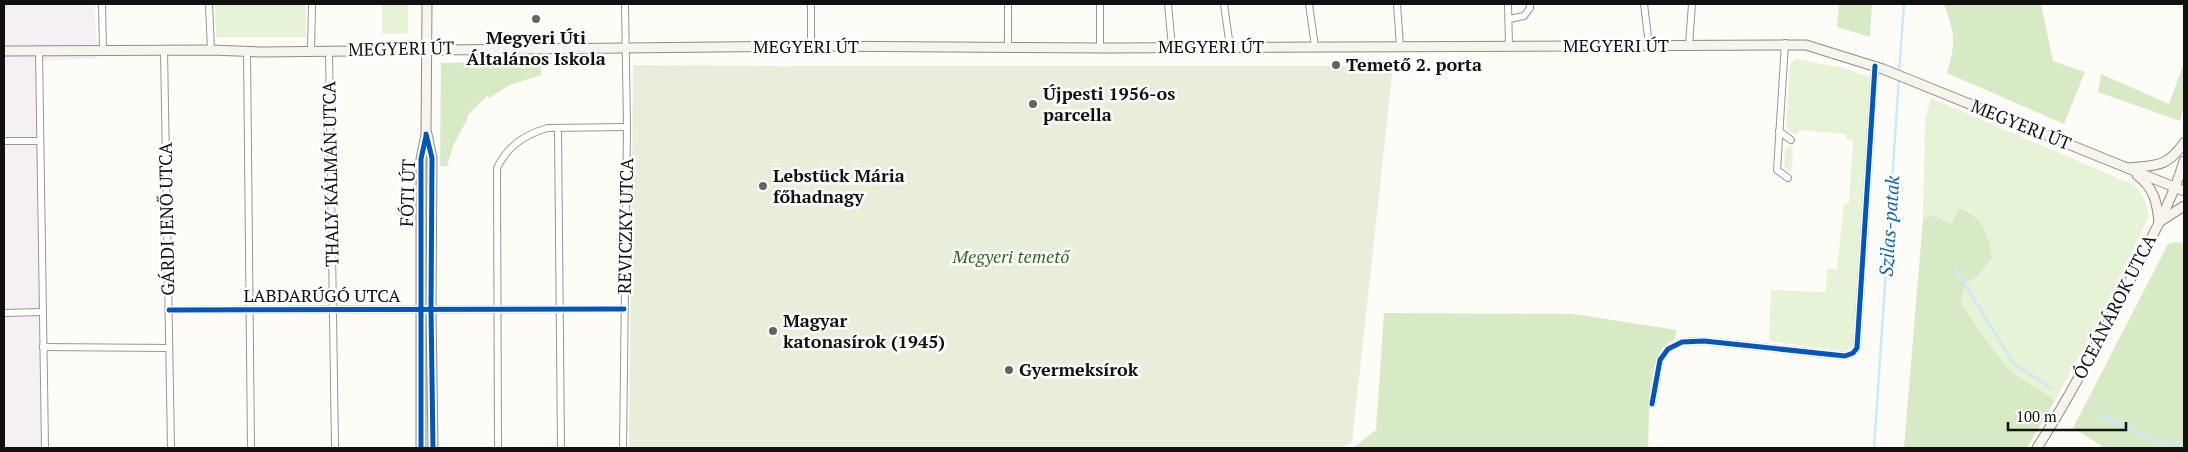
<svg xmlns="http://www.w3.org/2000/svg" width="2188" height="452" font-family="'PT Serif',serif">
<rect width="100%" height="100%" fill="#fdfcf7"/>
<!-- industrial -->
<path fill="#f5f0f3" d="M4 4H95L97 59 37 61 41 448H4Z"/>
<!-- green -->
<g fill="#e7f3d7">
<path d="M215 4H306V37H216Z"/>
<path d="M382 4H408V33L382 34Z"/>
<path d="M1796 59 1839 67 1871 77 1854 345 1845 351 1769 341 1771 290 1826 292 1827 269H1837L1844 204 1849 203 1853 140 1846 139V134L1799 130 1798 134 1791 133 1786 127 1790 64Z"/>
<path d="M1931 98 2136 186 2144 198 2149 216 2097 324 2055 400 2011 372 1986 340 1961 303 1966 282 1970 211 1959 208 1951 224 1933 215 1923 219 1925 120Z"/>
<path d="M1790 146 1793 149 1792 169 1789 171 1784 167 1785 149Z"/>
</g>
<!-- forest -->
<g fill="#d8eac5">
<path d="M1839 4H1872L1870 37 1837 27Z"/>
<path d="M1944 4H2041L2053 61 2085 72 2064 124 1947 73C1956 41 1955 35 1944 4Z"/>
<path d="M541 62V75L510 85 489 98 487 96 467 116 468 118 454 144 447 166H440L441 63Z"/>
<path d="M2184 63V107L2180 121 2098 92 2101 74 2169 104Z"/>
<path d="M1959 208C1982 215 1989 236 1992 258L1976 278 1966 282 1961 303 1986 340 2011 372 2055 400 2027 448H1904L1923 219 1933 215 1951 224Z"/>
<path d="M2176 242 2184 243V448H2105L2073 428 2168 244Z"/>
<path d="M1384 313 1573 314 1677 330 1674 340C1670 342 1664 345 1662 349 1646 372 1650 421 1648 448H1353L1376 430Z"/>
</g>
<!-- cemetery -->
<path fill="#e9eedb" d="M633 65 779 66 780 67H785L786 66H1393L1352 443 1341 448H629Z"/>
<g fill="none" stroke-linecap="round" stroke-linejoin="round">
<!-- stream -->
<g stroke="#cde8f7" stroke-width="2.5">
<path d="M1899 73 1904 4"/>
<path d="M1954 267 2014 364 2051 388"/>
<path d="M2101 416 2154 441 2184 445"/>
<path d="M1874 448 1899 78"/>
</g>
<defs>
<g id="street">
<path d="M102 4 103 51"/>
<path d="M209 4 211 50"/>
<path d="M1008 4V47"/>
<path d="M1100 4V48"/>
<path d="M1168 4 1172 47"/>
<path d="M1224 4 1230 47"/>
<path d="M1309 4 1315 47"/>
<path d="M1397 4 1400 46"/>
<path d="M1508 4 1509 46"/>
<path d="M1644 4 1649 45"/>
<path d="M1509 19 1524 16 1530 8V4"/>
<path d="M1785 43 1777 170 1788 178"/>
<path d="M1689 45 1692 4"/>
<path d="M811 46V4"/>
<path d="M164 50 171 448"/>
<path d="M329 50 335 448"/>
<path d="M39 51 45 448"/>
<path d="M247 51 251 448"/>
<path d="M311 51 312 4"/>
<path d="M558 128 561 448"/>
<path d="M1779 131 1791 140"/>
<path d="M4 141H40"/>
<path d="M169 310 624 309"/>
<path d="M4 313 43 312"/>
<path d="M43 347 169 348"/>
<path d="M1652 404 1660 360 1668 349 1682 342 1704 341 1845 356 1853 353 1857 348 1875 66"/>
<path d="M498 448 497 168C507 147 525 134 548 128L627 127"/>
<path d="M623 448 627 127 625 4"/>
</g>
<g id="secondary">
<path d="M4 51 211 50 261 52 811 46 1107 48 1806 45 1883 69 2184 191"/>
<path d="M427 134 432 158 431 309 433 448"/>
<path d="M2128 168C2157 165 2166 168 2184 143"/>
<path d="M2137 175C2154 188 2157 202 2159 222"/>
<path d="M2159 222 2184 206"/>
<path d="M421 448V159L426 134 427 4"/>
<path d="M2037 448C2071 395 2100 338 2129 282 2149 242 2171 204 2184 161"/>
</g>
</defs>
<!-- street casing -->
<use href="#street" stroke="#979795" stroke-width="8"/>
<!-- secondary casing -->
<use href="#secondary" stroke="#8e8d8b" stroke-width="11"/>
<!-- street -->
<use href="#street" stroke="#fffffe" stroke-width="6"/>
<!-- secondary -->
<use href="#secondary" stroke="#f6f4eb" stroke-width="9"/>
<defs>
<g id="cycleway">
<path d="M426 134 432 158 431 309 433 448"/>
<path d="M169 310 624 309"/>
<path d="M1652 404 1660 360 1668 349 1682 342 1704 341 1845 356 1853 353 1857 348 1875 66"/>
<path d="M421 448V159L426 136"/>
</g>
</defs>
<!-- cycleway casing -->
<use href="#cycleway" stroke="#fff" stroke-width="8"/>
<!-- cycleway -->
<use href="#cycleway" stroke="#0057b8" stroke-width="5"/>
</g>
<!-- markers -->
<g fill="#646362" stroke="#fff" stroke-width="2">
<circle cx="536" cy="19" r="5"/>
<circle cx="1336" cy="65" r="5"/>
<circle cx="1033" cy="104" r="5"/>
<circle cx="763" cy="186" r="5"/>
<circle cx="773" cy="331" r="5"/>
<circle cx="1009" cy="370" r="5"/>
</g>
<g text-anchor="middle" stroke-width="5" stroke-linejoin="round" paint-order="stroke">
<!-- poi labels -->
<g font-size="18" font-weight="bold" fill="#111" stroke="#fff" text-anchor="start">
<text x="536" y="44" text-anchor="middle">Megyeri Úti<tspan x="536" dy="21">Általános Iskola</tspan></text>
<text x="1346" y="71">Temető 2. porta</text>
<text x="1043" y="100">Újpesti 1956-os<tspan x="1043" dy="21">parcella</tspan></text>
<text x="773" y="182">Lebstück Mária<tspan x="773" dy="21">főhadnagy</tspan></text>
<text x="783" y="327">Magyar<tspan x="783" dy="21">katonasírok (1945)</tspan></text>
<text x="1019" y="376">Gyermeksírok</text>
</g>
<!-- street labels -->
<g font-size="18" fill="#111" stroke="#fff">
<text x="1616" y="52">MEGYERI ÚT</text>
<text x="806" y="53">MEGYERI ÚT</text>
<text x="1211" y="53">MEGYERI ÚT</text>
<text transform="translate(401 49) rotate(-1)" y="6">MEGYERI ÚT</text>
<text transform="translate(2021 125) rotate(22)" y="6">MEGYERI ÚT</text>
<text transform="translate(331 174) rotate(-91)" y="6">THALY KÁLMÁN UTCA</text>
<text transform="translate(408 193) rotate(-88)" y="6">FÓTI ÚT</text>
<text transform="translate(167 219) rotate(-91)" y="6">GÁRDI JENŐ UTCA</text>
<text transform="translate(626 226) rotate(-89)" y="6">REVICZKY UTCA</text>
<text x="322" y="302">LABDARÚGÓ UTCA</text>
<text transform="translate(2115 307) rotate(-63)" y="6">ÓCEÁNÁROK UTCA</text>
</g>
<!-- park labels -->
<g font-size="18" font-style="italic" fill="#2f6b1f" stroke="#fff">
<text x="1011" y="263">Megyeri temető</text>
</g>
<!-- water labels -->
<g font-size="19" font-style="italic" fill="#1768a6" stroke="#fff">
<text transform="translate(1889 226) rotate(-86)" y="7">Szilas-patak</text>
</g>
</g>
<!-- border -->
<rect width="2188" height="452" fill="none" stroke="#111111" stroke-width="10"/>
<!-- scale -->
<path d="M2008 422v8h118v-8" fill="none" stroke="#111111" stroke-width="2.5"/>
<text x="2016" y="422" font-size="15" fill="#111111" stroke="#ffffff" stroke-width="4" paint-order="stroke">100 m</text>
</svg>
